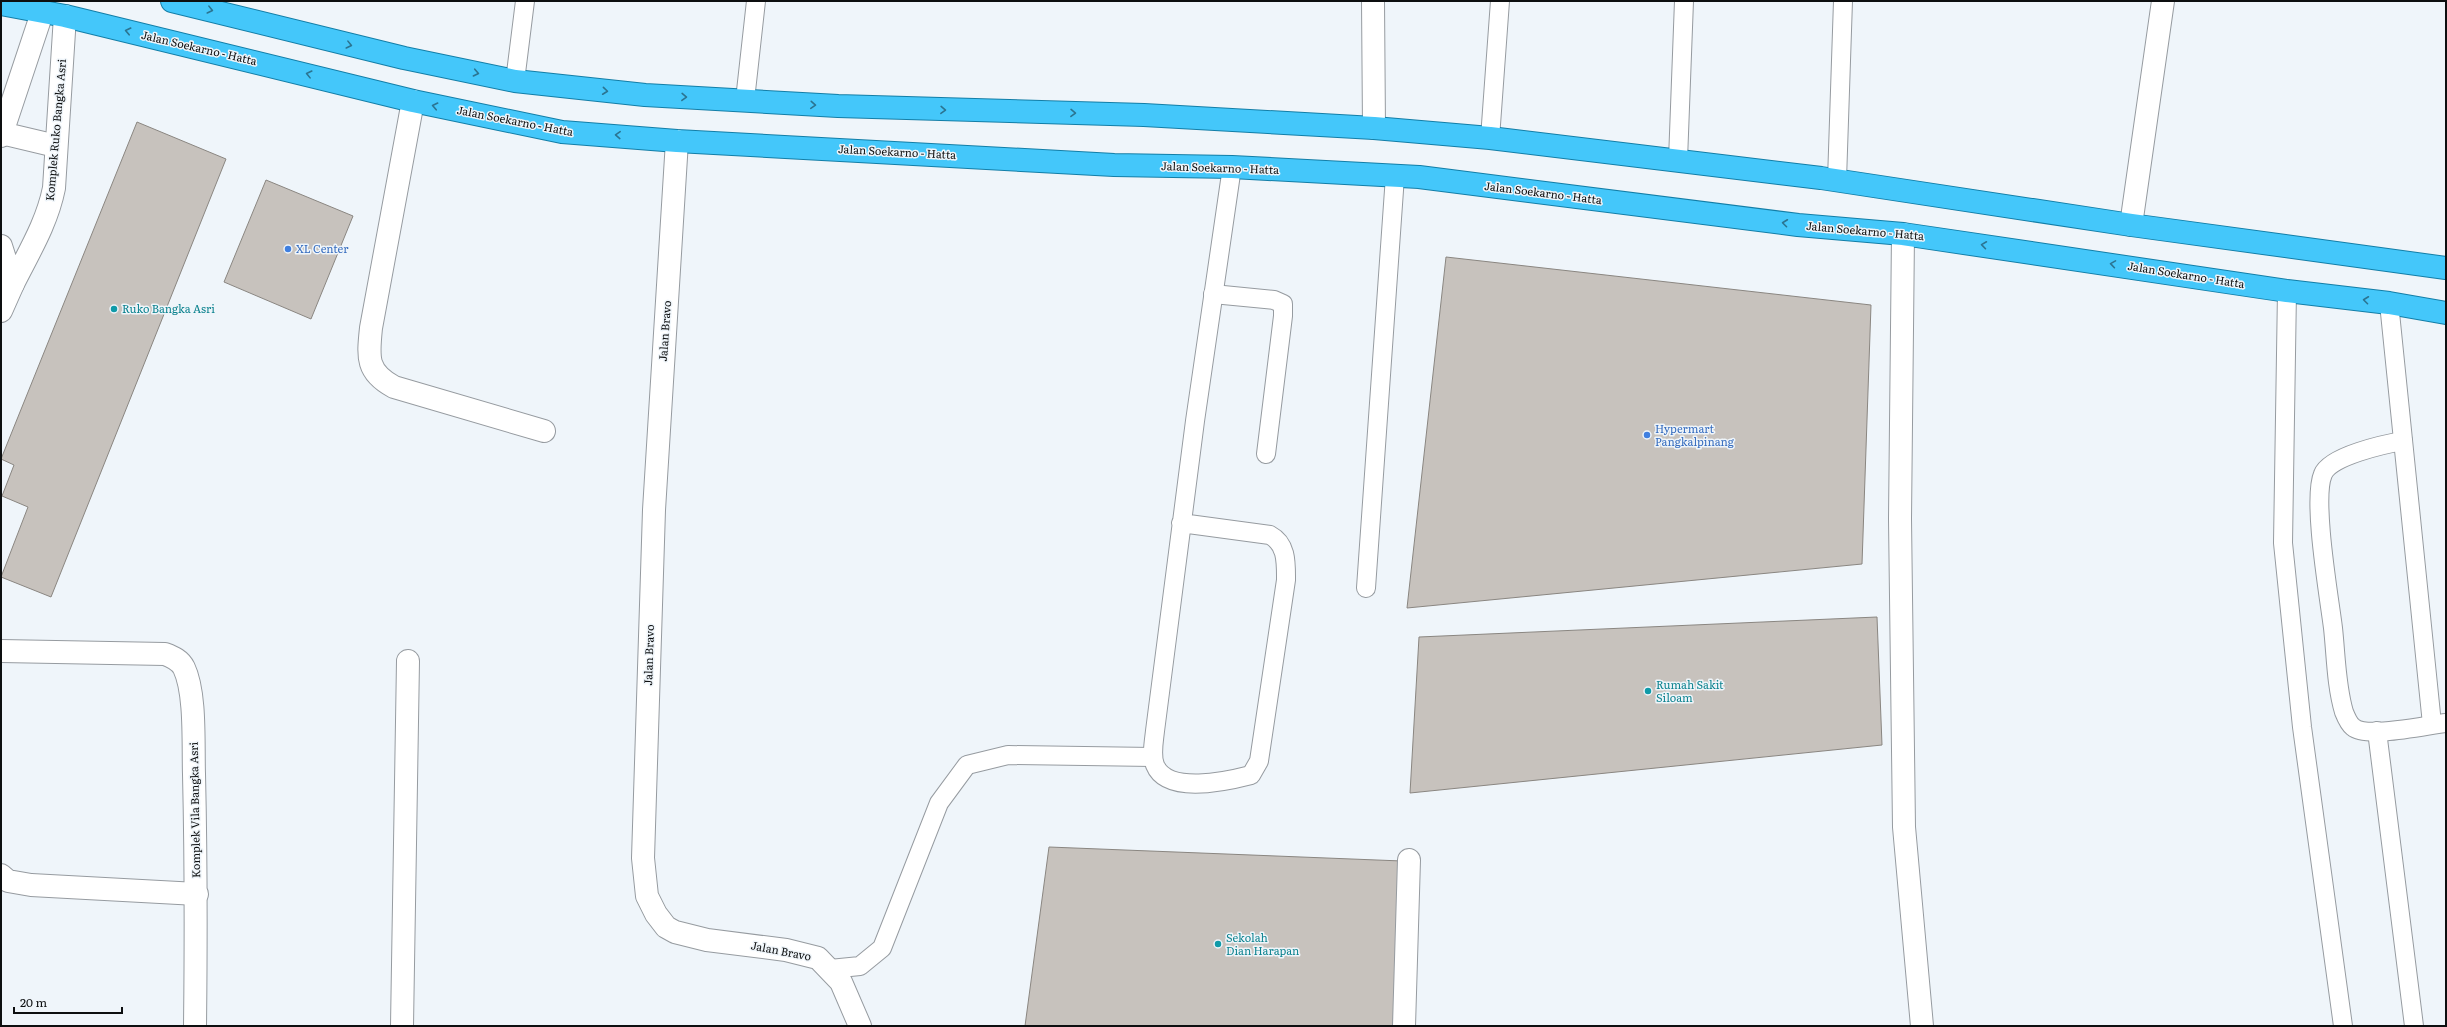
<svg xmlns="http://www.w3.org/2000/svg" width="2447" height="1027" font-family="Literata,serif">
<rect width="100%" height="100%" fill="#eff5fa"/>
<!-- building -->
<g fill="#c7c2bd" stroke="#8a8681">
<path d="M137 122 226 159 51 597 1 577 28 507 2 496 14 465 1 459Z"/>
<path d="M266 180 353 216 311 319 224 282Z"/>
<path d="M1446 257 1871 305 1862 564 1407 608Z"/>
<path d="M1877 617 1882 745 1410 793 1419 637Z"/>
<path d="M1049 847 1402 861 1397 1026H1025Z"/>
</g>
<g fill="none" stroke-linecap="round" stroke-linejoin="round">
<defs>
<g id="service">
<path d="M515 81 525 1"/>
<path d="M745 100 756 1"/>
<path d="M1490 138 1500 1"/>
<path d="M1678 160 1684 1"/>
<path d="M1837 180 1843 1"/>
<path d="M2287 291 2283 543 2302 727 2343 1026"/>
<path d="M1213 294 1274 300 1283 304V316L1266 454"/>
<path d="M2389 303 2432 724"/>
<path d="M2403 441C2385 444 2330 456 2323 474 2312 499 2329 596 2333 628 2336 655 2336 685 2344 712 2346 717 2349 724 2353 727 2367 739 2427 725 2446 723"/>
<path d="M1181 523 1270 535C1287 544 1286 563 1286 580L1259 761 1251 775C1228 781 1167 795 1155 765 1151 755 1154 741 1155 731L1195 421 1232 167"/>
<path d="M1366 588 1395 176"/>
<path d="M2377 731 2414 1026"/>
<path d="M830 969 860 966 882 948 939 803 967 765 1008 755 1153 757"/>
</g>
<g id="minor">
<path d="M1373 1 1374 128"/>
<path d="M413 101 371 328C368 357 366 372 394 387L544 431"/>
<path d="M1 133 56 146"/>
<path d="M1 136 42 13"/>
<path d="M677 141 654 510 643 858 647 896 656 914 666 927 675 932 707 940 786 950 818 958 841 982 860 1026"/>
<path d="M2131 225 2163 1"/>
<path d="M1903 234 1900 519 1904 827 1922 1026"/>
<path d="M1 246 13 284C29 252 47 223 54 188L65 16"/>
<path d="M1 311 13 284"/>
<path d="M1 651 165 654C173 657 180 660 184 668 196 693 193 745 194 774 196 858 196 942 195 1026"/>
<path d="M1 875 8 881 31 885 197 894"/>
<path d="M402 1026 408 661"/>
<path d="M1404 1026 1409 860"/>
</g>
<g id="trunk">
<path d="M172 1 404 58 515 81 645 95 838 106 1144 115 1374 128 1490 138 1821 178 2131 225 2446 268"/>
<path d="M1 4 65 16 413 101 562 132 677 141 1114 165 1232 167 1419 177 1798 225 1903 234 2287 291 2389 303 2446 313"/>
</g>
</defs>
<!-- service casing -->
<use href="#service" stroke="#969ba0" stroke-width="20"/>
<!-- minor casing -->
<use href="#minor" stroke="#969ba0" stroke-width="24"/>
<!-- trunk casing -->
<use href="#trunk" stroke="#137ea7" stroke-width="24"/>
<!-- service -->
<use href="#service" stroke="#fff" stroke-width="18"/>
<!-- minor -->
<use href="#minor" stroke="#fff" stroke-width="22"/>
<!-- trunk -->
<use href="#trunk" stroke="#44c7fa" stroke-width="22"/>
</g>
<!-- one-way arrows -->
<defs><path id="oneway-chevron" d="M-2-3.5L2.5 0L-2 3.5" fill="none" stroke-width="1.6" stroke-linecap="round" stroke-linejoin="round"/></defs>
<g stroke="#2b7491">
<use href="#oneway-chevron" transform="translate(210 10) rotate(14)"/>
<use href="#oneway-chevron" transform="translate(128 31) rotate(-167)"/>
<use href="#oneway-chevron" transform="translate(349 45) rotate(14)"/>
<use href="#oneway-chevron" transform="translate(476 73) rotate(12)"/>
<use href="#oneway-chevron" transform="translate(309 74) rotate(-166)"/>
<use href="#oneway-chevron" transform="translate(605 91) rotate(6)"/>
<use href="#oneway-chevron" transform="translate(684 97) rotate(2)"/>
<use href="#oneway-chevron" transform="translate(813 105) rotate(4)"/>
<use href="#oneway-chevron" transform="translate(435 106) rotate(-168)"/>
<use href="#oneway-chevron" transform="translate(943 110) rotate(2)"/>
<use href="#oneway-chevron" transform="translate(1073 113) rotate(1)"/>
<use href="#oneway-chevron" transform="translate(618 135) rotate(-177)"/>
<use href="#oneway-chevron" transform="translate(1785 223) rotate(-173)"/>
<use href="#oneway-chevron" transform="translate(1984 245) rotate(-172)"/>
<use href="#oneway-chevron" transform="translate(2113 264) rotate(-171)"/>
<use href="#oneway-chevron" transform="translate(2366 300) rotate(-173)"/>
</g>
<!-- markers -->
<g fill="#3f7fe0" stroke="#eff5fa" stroke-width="1.5">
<circle cx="288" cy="249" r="4"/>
<circle cx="1647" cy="435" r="4"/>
</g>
<g fill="#0f9aa8" stroke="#eff5fa" stroke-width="1.5">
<circle cx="114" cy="309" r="4"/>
<circle cx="1648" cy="691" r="4"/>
<circle cx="1218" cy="944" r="4"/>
</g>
<g text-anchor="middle" stroke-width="3" stroke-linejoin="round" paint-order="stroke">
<!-- street labels -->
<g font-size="11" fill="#0d0f10" stroke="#eff5fa">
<text transform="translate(199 48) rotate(13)" y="4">Jalan Soekarno - Hatta</text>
<text transform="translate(515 121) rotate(11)" y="4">Jalan Soekarno - Hatta</text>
<text transform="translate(56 130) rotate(-85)" y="4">Komplek Ruko Bangka Asri</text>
<text transform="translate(897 152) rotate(3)" y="4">Jalan Soekarno - Hatta</text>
<text transform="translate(1220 168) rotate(2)" y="4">Jalan Soekarno - Hatta</text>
<text transform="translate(1543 193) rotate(7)" y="4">Jalan Soekarno - Hatta</text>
<text transform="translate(1865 231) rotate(5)" y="4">Jalan Soekarno - Hatta</text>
<text transform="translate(2186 275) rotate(9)" y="4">Jalan Soekarno - Hatta</text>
<text transform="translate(665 331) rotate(-86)" y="4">Jalan Bravo</text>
<text transform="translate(649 655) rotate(-88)" y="4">Jalan Bravo</text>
<text transform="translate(195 810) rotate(-91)" y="4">Komplek Vila Bangka Asri</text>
<text transform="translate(781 951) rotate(11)" y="4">Jalan Bravo</text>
</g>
<!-- shop labels -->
<g font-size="11" fill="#366cbe" stroke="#eff5fa" text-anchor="start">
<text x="296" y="253">XL Center</text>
<text x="1655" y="433">Hypermart<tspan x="1655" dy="13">Pangkalpinang</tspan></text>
</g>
<!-- culture labels -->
<g font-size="11" fill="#0d838f" stroke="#eff5fa" text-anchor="start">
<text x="122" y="313">Ruko Bangka Asri</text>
<text x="1656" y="689">Rumah Sakit<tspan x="1656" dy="13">Siloam</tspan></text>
<text x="1226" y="942">Sekolah<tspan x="1226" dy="13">Dian Harapan</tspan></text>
</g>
</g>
<!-- border -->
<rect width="2447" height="1027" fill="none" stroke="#0d0f10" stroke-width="4"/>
<!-- scale -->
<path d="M14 1007v6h108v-6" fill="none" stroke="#0d0f10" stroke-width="2"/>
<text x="20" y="1007" font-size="12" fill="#0d0f10" stroke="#eff5fa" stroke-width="3" paint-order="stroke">20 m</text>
</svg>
